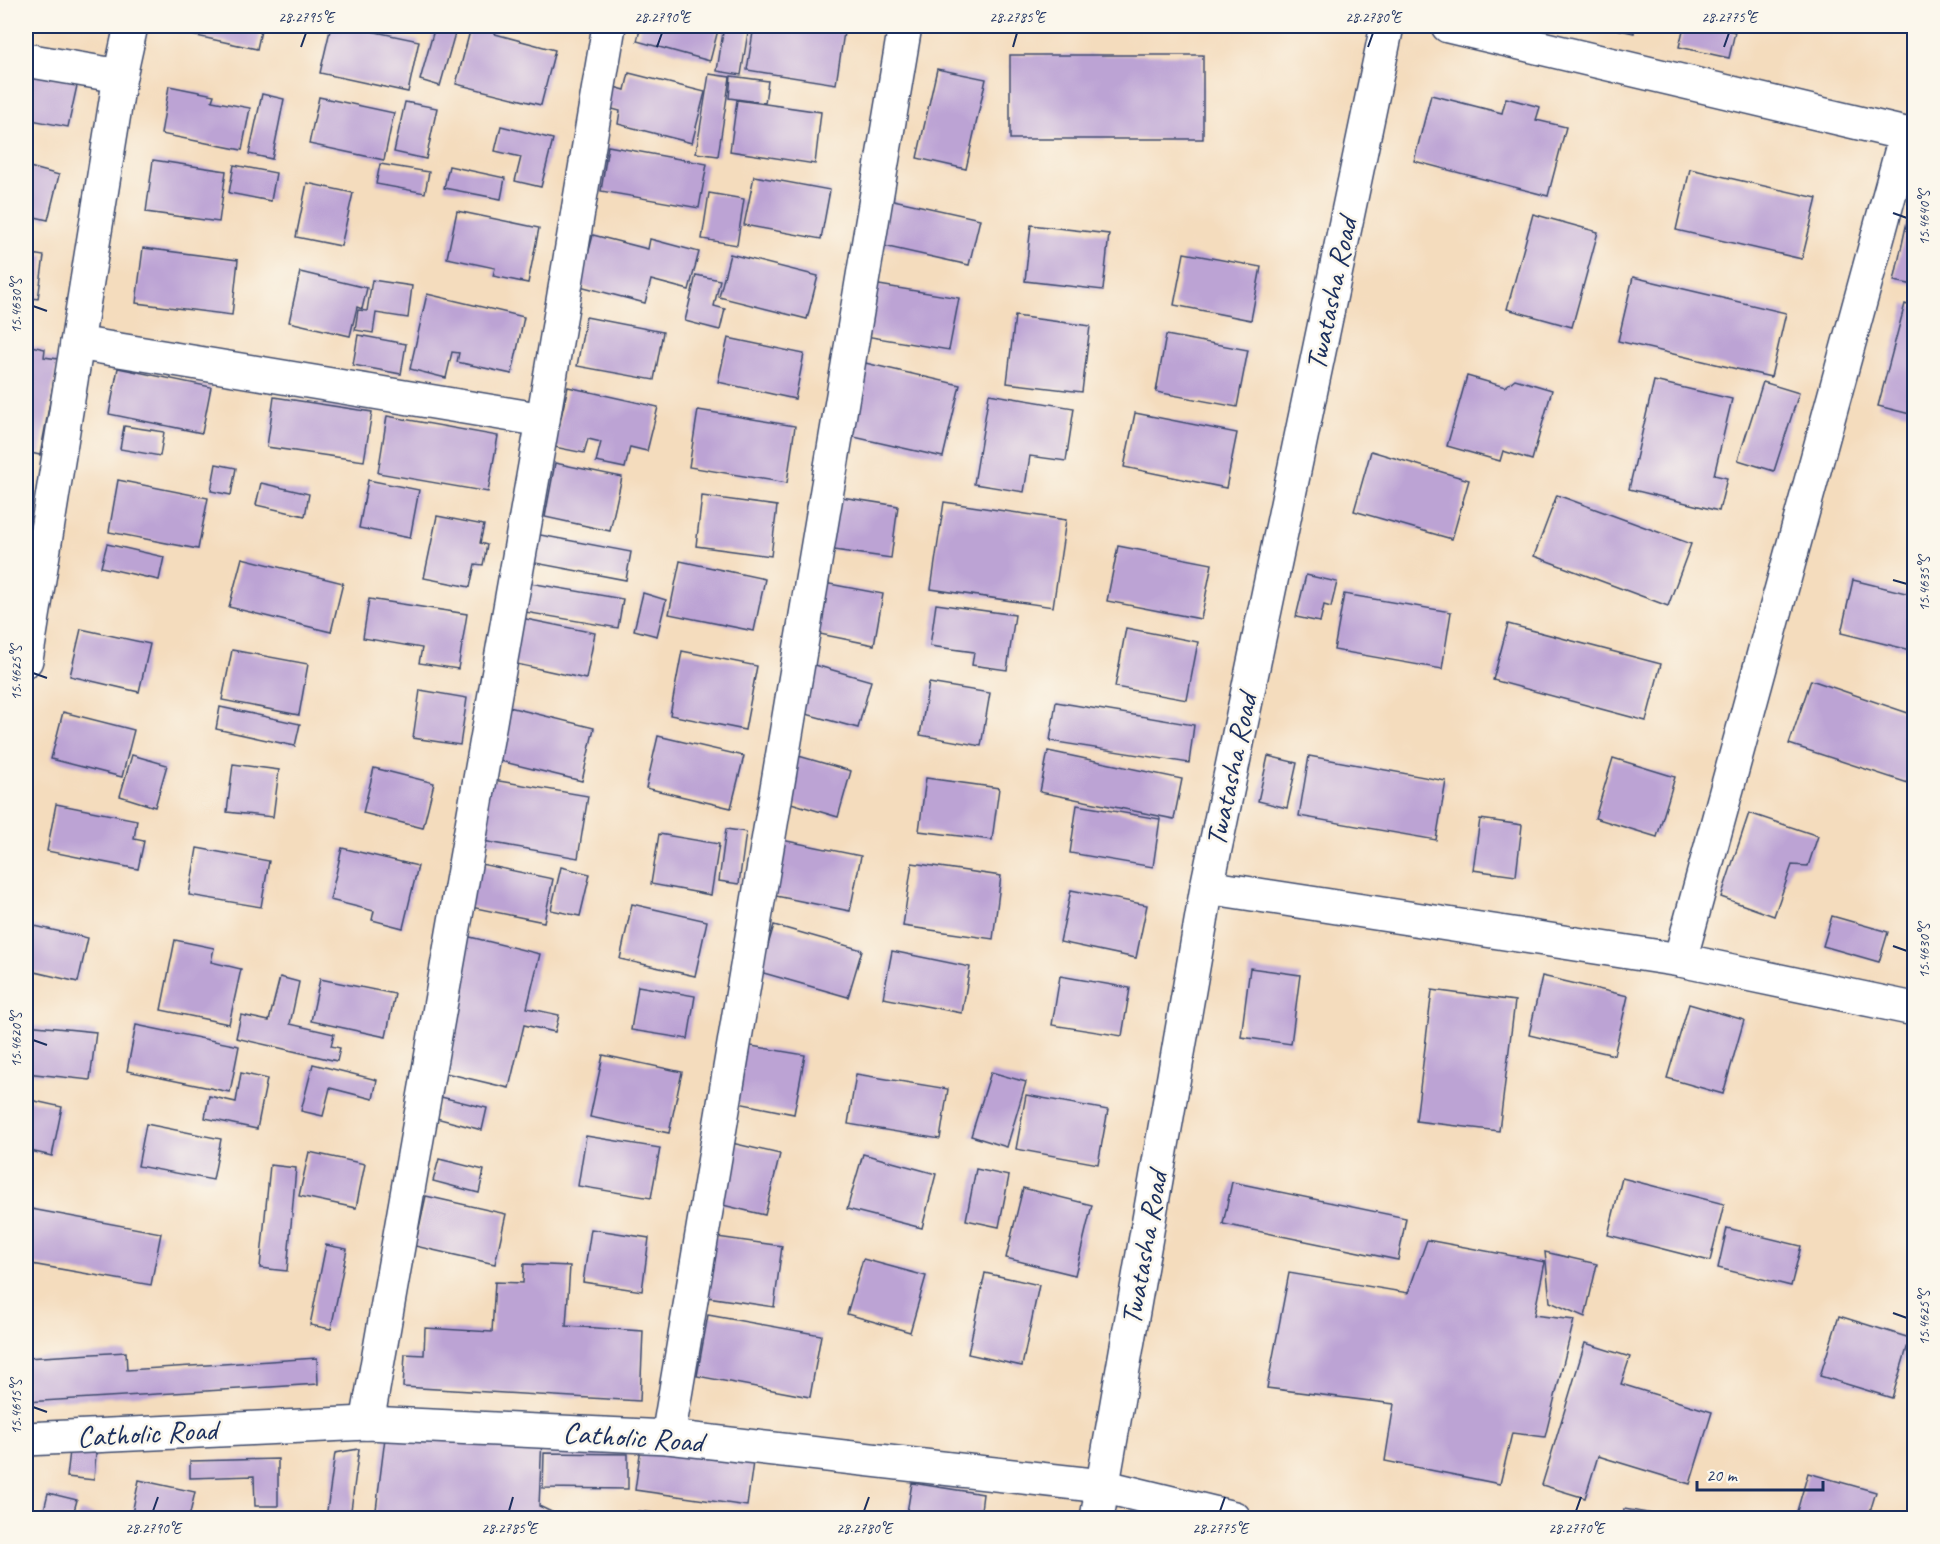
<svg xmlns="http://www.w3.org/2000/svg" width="1940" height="1544" font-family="Caveat,sans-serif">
<rect width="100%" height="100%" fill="#fbf7ec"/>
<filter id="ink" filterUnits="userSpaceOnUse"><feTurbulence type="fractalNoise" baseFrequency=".0167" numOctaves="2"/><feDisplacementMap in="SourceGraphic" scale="12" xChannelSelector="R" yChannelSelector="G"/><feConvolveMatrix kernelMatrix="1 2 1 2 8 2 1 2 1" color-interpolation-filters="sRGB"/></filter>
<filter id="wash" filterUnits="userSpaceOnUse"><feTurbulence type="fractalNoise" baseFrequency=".008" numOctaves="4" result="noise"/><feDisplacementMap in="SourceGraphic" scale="24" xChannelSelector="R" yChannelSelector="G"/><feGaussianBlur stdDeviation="1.35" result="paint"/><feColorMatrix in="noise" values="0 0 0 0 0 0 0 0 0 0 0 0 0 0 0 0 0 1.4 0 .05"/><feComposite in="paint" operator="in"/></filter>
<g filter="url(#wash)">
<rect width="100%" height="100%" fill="#f4dcbd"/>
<g id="blocks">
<!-- building -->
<g fill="#bca3d4">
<path d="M179 26H262L257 49 178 32Z"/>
<path d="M331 26H347L419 41 408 92 320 73Z"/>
<path d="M435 26H457L440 86 420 80Z"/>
<path d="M463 26H497L495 34 555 50 541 105 456 84 470 31 462 29Z"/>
<path d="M641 26H719L710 61 637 41Z"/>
<path d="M724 26H749L741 75 717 71Z"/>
<path d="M754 26H845L836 84 747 70Z"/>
<path d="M1603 26H1635L1634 33Z"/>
<path d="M1684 26H1721V28L1735 32 1729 58 1679 47Z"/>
<rect x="1010" y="55" width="193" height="84"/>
<path d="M937 69 986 79 966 169 917 158Z"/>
<path d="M26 70 78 81 68 127 26 119Z"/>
<path d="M629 73 705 92 692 143 618 124 620 111 601 106 607 85 625 90Z"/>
<path d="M709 74 730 77 718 156 696 153Z"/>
<path d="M731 76 768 81 765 103 729 98Z"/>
<path d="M169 86 214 95 212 101 250 108 242 150 161 134Z"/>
<path d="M262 94 284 99 272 159 249 154Z"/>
<path d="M1431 95 1502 113 1506 98 1540 107 1536 120 1566 127 1548 196 1414 161Z"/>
<path d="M319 97 394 113 384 160 309 144Z"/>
<path d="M737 100 821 112 815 164 730 151Z"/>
<path d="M405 102 437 108 426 159 394 152Z"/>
<path d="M501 126 553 139 541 187 515 181 521 157 495 151Z"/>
<path d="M608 146 707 164 699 208 601 191Z"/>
<path d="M153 160 226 171 219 222 146 212Z"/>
<path d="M380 164 429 172 425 193 376 184Z"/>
<path d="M234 165 276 173 271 201 229 193Z"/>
<path d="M26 166 59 175 48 220 26 215Z"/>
<path d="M449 166 505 178 501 199 444 188Z"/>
<path d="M1690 169 1817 198 1802 259 1676 230Z"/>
<path d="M754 176 830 190 821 239 744 225Z"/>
<path d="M307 183 353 193 341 246 296 237Z"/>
<path d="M709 193 744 199 737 245 702 239Z"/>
<path d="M889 199 980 219 969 265 879 245Z"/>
<path d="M1910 208 1914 209V285L1894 281Z"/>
<path d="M457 211 539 228 528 283 493 276 495 268 447 258Z"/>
<path d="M1533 214 1598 232 1572 327 1507 309Z"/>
<path d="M1031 225 1109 234 1103 290 1025 281Z"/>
<path d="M593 235 648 249 650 239 699 252 689 290 651 280 645 303 580 286Z"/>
<path d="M143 248 238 260 232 315 136 303Z"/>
<path d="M26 253 44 256 38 299 26 297Z"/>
<path d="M1184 253 1261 267 1251 320 1174 305Z"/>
<path d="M730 254 818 276 807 319 719 297Z"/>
<path d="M300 272 367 288 362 309 357 307 350 336 289 322Z"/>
<path d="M696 275 720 280 714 306 725 309 720 330 685 321Z"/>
<path d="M1633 277 1786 313 1771 377 1618 341Z"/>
<path d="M372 280 412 286 408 318 376 313 373 333 355 330 358 310 367 311Z"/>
<path d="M873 284 959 298 949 350 865 336Z"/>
<path d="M427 294 524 317 512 374 457 362 459 353 452 352 446 378 410 369Z"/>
<path d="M1905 304 1914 307V415L1878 406Z"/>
<path d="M1015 316 1090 326 1082 392 1007 383Z"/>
<path d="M586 317 663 332 654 380 577 366Z"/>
<path d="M358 335 406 344 401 374 353 365Z"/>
<path d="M1166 335 1248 350 1237 407 1156 392Z"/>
<path d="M728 338 804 354 795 399 718 382Z"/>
<path d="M31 346 45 349 44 357 58 359 40 455 26 452V351L30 352Z"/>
<path d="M861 362 960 385 943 457 845 435Z"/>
<path d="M118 368 211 387 202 433 109 414Z"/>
<path d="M1467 376 1505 387 1515 379 1552 390 1532 460 1503 451 1500 461 1447 446Z"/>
<path d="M1654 381 1732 399 1714 475 1727 478 1719 511 1629 489Z"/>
<path d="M1763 382 1799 393 1774 471 1738 460Z"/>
<path d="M568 387 658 407 647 451 630 447 625 468 596 462 601 442 588 439 584 453 554 447Z"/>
<path d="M989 394 1074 408 1066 461 1030 456 1024 492 974 484Z"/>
<path d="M274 397 372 412 364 461 267 447Z"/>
<path d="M698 410 795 426 787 483 689 467Z"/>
<path d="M1135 413 1237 433 1226 488 1124 467Z"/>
<path d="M387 416 498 436 488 492 378 473Z"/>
<path d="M124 426 164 432 160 456 120 449Z"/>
<path d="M1371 451 1469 480 1452 539 1354 511Z"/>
<path d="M555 463 622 477 610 531 545 517Z"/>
<path d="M216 464 236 468 231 495 211 491Z"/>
<path d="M118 480 208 498 198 549 109 532Z"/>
<path d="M368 480 419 490 410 538 359 528Z"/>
<path d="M261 483 309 494 305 516 256 505Z"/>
<path d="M1557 495 1691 544 1668 606 1534 556Z"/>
<path d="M702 496 777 506 771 556 696 546Z"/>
<path d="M835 496 898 506 891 558 827 549Z"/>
<path d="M944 502 1066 520 1053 607 931 589Z"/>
<path d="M437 516 484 525 480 543 487 545 483 565 475 564 470 587 424 578Z"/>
<path d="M535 534 631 552 626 580 530 562Z"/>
<path d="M107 544 164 557 159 580 101 567Z"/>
<path d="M1118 546 1212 564 1201 619 1107 601Z"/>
<path d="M242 558 343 583 331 632 229 607Z"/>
<path d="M680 561 765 579 754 631 669 614Z"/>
<path d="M1306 575 1337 582 1331 607 1324 605 1320 622 1296 617Z"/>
<path d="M1853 580 1914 595V651L1841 633Z"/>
<path d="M524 582 623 599 618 628 519 611Z"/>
<path d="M819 582 883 594 874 645 810 632Z"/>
<path d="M643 593 666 600 657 636 634 630Z"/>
<path d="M1344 594 1451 612 1442 669 1334 650Z"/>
<path d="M369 599 467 614 458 669 419 663 422 648 363 638Z"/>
<path d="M936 604 1015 615 1007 670 972 665 974 652 930 646Z"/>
<path d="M521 618 595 633 586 679 512 663Z"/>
<path d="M1508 624 1661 664 1646 721 1493 680Z"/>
<path d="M1126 628 1198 642 1187 700 1115 687Z"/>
<path d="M81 629 150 644 139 692 70 676Z"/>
<path d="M232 650 308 664 299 715 222 700Z"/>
<path d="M682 651 757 666 745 730 670 715Z"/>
<path d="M808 663 871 681 858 728 795 711Z"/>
<path d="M1811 680 1914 715V785L1789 744Z"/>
<path d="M929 683 990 693 981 746 920 735Z"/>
<path d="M420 690 467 698 460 745 413 738Z"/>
<path d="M1056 702 1194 725 1189 763 1050 741Z"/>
<path d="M220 707 300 724 295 746 216 729Z"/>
<path d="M509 707 594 728 582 781 496 760Z"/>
<path d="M63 712 134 730 122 777 51 759Z"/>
<path d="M658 736 744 756 731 808 646 788Z"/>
<path d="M1048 751 1182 779 1174 819 1040 792Z"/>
<path d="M132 755 167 765 155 807 120 796Z"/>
<path d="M795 755 851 771 838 817 781 800Z"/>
<path d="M1268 756 1297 763 1287 808 1258 801Z"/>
<path d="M1309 756 1446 781 1436 840 1299 816Z"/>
<path d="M1613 758 1675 777 1657 837 1595 818Z"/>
<path d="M233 764 279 770 273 817 227 812Z"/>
<path d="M374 768 434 783 423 828 363 813Z"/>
<path d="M926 778 999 788 992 840 919 831Z"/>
<path d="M487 779 588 796 578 858 477 840Z"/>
<path d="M56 804 137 820 134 839 144 841 138 869 47 851Z"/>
<path d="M1077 805 1160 819 1153 867 1070 853Z"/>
<path d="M1749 813 1818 836 1808 866 1792 865 1774 916 1721 897Z"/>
<path d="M1480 819 1522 825 1516 876 1473 870Z"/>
<path d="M726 829 746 832 739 884 719 881Z"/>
<path d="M659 834 719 844 711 895 651 884Z"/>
<path d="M777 839 861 856 850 911 766 894Z"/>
<path d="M197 848 269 861 261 907 189 895Z"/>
<path d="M342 848 418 866 403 928 372 920 374 911 330 900Z"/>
<path d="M476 863 553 879 544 922 466 906Z"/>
<path d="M912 863 1001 876 993 939 903 926Z"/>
<path d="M561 867 590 874 580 916 551 910Z"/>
<path d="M1071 890 1147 905 1136 958 1060 942Z"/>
<path d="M632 904 707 921 695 976 620 959Z"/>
<path d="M1832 916 1888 932 1879 962 1823 946Z"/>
<path d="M26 924 88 938 78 982 26 970Z"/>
<path d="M774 925 862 950 848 997 760 972Z"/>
<path d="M466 936 540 954 527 1008 559 1015 555 1032 524 1025 509 1088 433 1070Z"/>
<path d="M175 940 214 948 211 962 241 969 229 1024 161 1010Z"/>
<path d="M892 951 970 967 962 1013 883 998Z"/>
<path d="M1250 968 1300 975 1291 1044 1241 1037Z"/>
<path d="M1060 976 1130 988 1122 1036 1052 1025Z"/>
<path d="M1542 976 1628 996 1614 1055 1529 1035Z"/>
<path d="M280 977 299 982 290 1024 334 1034 331 1046 340 1048 337 1061 236 1038 241 1015 269 1021Z"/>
<path d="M320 979 395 994 386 1037 311 1021Z"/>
<path d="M638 986 695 996 688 1039 631 1030Z"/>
<path d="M1432 990 1515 1001 1499 1131 1416 1121Z"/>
<path d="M1689 1004 1744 1020 1723 1094 1667 1078Z"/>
<path d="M26 1025 96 1032 90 1080 26 1073Z"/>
<path d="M136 1025 239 1046 230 1092 127 1071Z"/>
<path d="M739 1044 805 1055 794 1114 728 1101Z"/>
<path d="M603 1055 682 1072 669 1133 590 1117Z"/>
<path d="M313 1064 377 1080 373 1099 330 1088 323 1116 301 1111Z"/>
<path d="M991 1072 1026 1082 1007 1147 971 1136Z"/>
<path d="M241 1073 267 1079 257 1129 205 1118 209 1096 236 1102Z"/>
<path d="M856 1074 948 1089 940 1139 848 1124Z"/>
<path d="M1026 1095 1108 1110 1098 1164 1016 1149Z"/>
<path d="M441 1097 487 1108 482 1130 436 1118Z"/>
<path d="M26 1099 62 1107 52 1156 26 1150Z"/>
<path d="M146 1124 221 1139 213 1180 138 1166Z"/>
<path d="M586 1136 660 1148 651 1198 578 1186Z"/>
<path d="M723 1141 780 1154 765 1215 710 1202Z"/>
<path d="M309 1152 365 1164 356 1208 299 1196Z"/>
<path d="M863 1154 936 1174 922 1228 847 1209Z"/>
<path d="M439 1159 484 1170 479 1193 433 1181Z"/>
<path d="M270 1165 296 1168 287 1271 260 1268Z"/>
<path d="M976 1169 1009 1176 999 1227 966 1220Z"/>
<path d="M1622 1178 1724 1204 1710 1261 1608 1235Z"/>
<path d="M1232 1182 1406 1218 1398 1260 1223 1224Z"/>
<path d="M1023 1188 1092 1205 1075 1275 1006 1258Z"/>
<path d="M426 1196 506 1214 495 1264 415 1246Z"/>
<path d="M26 1208 161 1233 151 1285 26 1263Z"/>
<path d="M1727 1228 1801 1246 1791 1286 1718 1268Z"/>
<path d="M591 1229 649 1238 642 1291 583 1282Z"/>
<path d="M710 1236 782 1246 774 1307 701 1296Z"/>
<path d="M1427 1240 1545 1262 1534 1315 1574 1320 1545 1437 1512 1433 1500 1484 1385 1461 1394 1404 1267 1388 1289 1273 1408 1293Z"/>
<path d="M326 1245 347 1249 331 1329 310 1325Z"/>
<path d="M1545 1252 1597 1264 1585 1317 1550 1302Z"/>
<path d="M863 1259 926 1276 910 1332 847 1314Z"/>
<path d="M524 1264 570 1266 566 1326 643 1331 640 1401 403 1387 405 1354 424 1355 425 1328 492 1332 495 1282 523 1283Z"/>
<path d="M985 1273 1039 1285 1022 1366 968 1354Z"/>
<path d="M708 1315 821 1335 810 1397 697 1376Z"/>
<path d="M1839 1316 1910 1338 1892 1398 1820 1376Z"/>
<path d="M1585 1343 1630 1357 1621 1384 1712 1412 1690 1484 1598 1456 1585 1498 1542 1485Z"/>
<path d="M126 1352 127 1370 317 1358 318 1384 26 1402V1358Z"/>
<path d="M386 1430 542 1438 539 1506 564 1518H375Z"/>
<path d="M641 1447 753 1462 747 1506 635 1490Z"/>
<path d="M359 1449 350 1518H326L335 1453Z"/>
<path d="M70 1451 96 1453 94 1480 67 1477Z"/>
<path d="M544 1453 628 1454V1489L543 1488Z"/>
<path d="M278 1459V1506H255L254 1476 190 1478V1461Z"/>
<path d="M1808 1473 1876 1492 1868 1518H1795Z"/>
<path d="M139 1480 195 1492 189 1518H131Z"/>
<path d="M912 1483 983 1494 980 1518H906Z"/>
<path d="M48 1493 77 1500 72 1518H42Z"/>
<path d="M1624 1509 1670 1517V1518H1623Z"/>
<path d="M80 1511 100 1516V1518H77Z"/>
<path d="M638 1511 688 1517V1518H637Z"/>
</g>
</g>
</g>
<g filter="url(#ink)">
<use href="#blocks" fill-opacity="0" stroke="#3c496c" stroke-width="1.5"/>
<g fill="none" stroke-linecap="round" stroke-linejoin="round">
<defs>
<g id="minor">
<path d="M1448 26 1914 136"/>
<path d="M26 60 120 76"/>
<path d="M77 343 543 420"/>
<path d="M26 660 120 76 131 26"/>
<path d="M1207 887 1680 960 1914 1009"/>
<path d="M1680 960 1906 134"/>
<path d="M367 1423 543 420 609 26"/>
<path d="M668 1437 905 26"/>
<path d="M26 1439 367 1423 668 1437 1102 1486 1234 1518"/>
<path d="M1097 1518 1207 887 1387 26"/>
</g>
</defs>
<!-- minor casing -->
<use href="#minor" stroke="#3c496c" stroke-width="36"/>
<!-- minor -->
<use href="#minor" stroke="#fff" stroke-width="33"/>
</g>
</g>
<!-- ticks -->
<path fill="none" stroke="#1b2f5e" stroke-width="2" d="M301 47 306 33M657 47 662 33M1013 47 1017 33M1368 47 1373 33M1724 47 1729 33M1893 213 1907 218M33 306 47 311M1893 580 1907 584M33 673 47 678M1893 946 1907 951M33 1040 47 1045M1893 1313 1907 1318M33 1407 47 1412M153 1511 158 1497M509 1511 513 1497M864 1511 869 1497M1220 1511 1225 1497M1576 1511 1581 1497"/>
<g text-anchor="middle" stroke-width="5" stroke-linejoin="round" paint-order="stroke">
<!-- street labels -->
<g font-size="30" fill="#1b2f5e" stroke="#fbf7ec">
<text transform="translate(1331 294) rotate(-78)" y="10">Twatasha Road</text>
<text transform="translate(1231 770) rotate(-78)" y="10">Twatasha Road</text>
<text transform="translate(1144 1248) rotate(-80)" y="10">Twatasha Road</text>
<text transform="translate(147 1433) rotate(-3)" y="10">Catholic Road</text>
<text transform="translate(633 1437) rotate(4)" y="10">Catholic Road</text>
</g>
</g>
<!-- margin -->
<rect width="1940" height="1544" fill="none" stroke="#fbf7ec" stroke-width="66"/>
<!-- scale -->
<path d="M1697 1481v9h126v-9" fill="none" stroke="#1b2f5e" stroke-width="3"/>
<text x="1706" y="1481" font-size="18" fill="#1b2f5e" stroke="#fbf7ec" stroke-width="4.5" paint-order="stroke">20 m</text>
<rect x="33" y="33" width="1874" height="1478" fill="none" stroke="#1b2f5e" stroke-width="2"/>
<g font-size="15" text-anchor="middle" fill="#1b2f5e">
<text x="306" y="22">28.2795°E</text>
<text x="662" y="22">28.2790°E</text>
<text x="1017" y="22">28.2785°E</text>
<text x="1373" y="22">28.2780°E</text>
<text x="1729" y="22">28.2775°E</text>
<text transform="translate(1924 218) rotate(-90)" y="5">15.4640°S</text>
<text transform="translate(16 306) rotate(-90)" y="5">15.4630°S</text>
<text transform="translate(1924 584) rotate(-90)" y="5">15.4635°S</text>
<text transform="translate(16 673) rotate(-90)" y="5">15.4625°S</text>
<text transform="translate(1924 951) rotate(-90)" y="5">15.4630°S</text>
<text transform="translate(16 1040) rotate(-90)" y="5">15.4620°S</text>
<text transform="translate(1924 1318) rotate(-90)" y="5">15.4625°S</text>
<text transform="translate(16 1407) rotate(-90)" y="5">15.4615°S</text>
<text x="153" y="1533">28.2790°E</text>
<text x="509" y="1533">28.2785°E</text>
<text x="864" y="1533">28.2780°E</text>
<text x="1220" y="1533">28.2775°E</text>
<text x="1576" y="1533">28.2770°E</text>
</g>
</svg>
